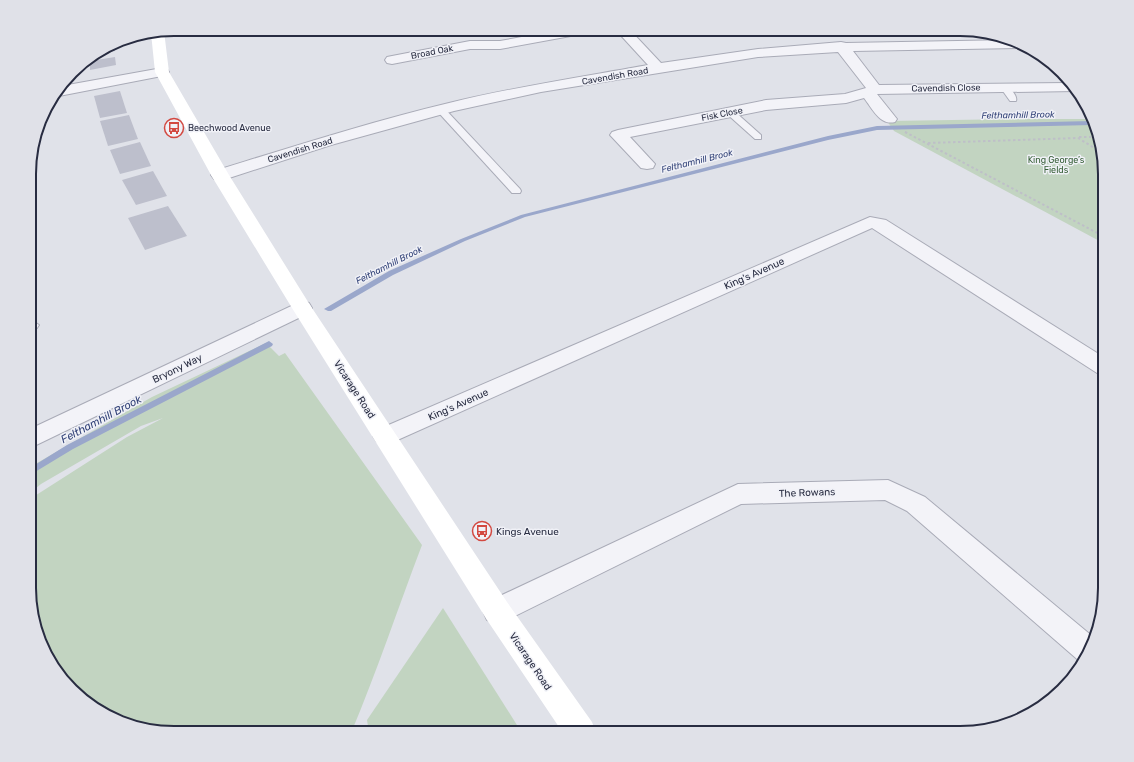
<svg xmlns="http://www.w3.org/2000/svg" width="1134" height="762" font-family="Rubik,sans-serif">
<rect width="100%" height="100%" fill="#e0e2e9"/>
<!-- green -->
<g fill="#c2d4c1">
<path d="M1017 119H1091L1105 165V244L894 131 887 121Z"/>
<path d="M266 343 279 356 285 353 422 545C398 608 377 671 351 733H174L128 725 93 708 49 661 30 607V499L127 437 163 418 141 426 41 484 30 493V467L152 397Z"/>
<path d="M443 608 522 733H369L367 720Z"/>
</g>
<g fill="none" stroke-linecap="round" stroke-linejoin="round">
<!-- stream -->
<g fill="#9aa7cb" fill-rule="evenodd">
<path d="M1092 121V125L877 130 828 140 525 217 465 241 393 275 331 311H328L324 309 389 271 461 239 521 215 828 136 877 126Z"/>
<path d="M269 341 273 344 272 346 73 449 30 475V468L67 445Z"/>
</g>
</g>
<!-- building -->
<g fill="#bdbfcc">
<path d="M114 43 115 51 96 54Z"/>
<path d="M115 57 116 65 90 70V61Z"/>
<path d="M120 91 127 113 100 118 94 96Z"/>
<path d="M129 115 138 139 108 146 100 121Z"/>
<path d="M140 142 151 166 120 174 110 150Z"/>
<path d="M153 171 167 196 136 205 122 180Z"/>
<path d="M168 206 187 236 145 250 128 218Z"/>
</g>
<g fill="none" stroke-linecap="round" stroke-linejoin="round">
<defs>
<g id="lane">
<path d="M1004 84C1009 86 1018 96 1016 101H1010L1000 87 1001 85Z"/>
<path d="M441 107 444 108 520 189 521 191 520 193H512L438 112V108Z"/>
<path d="M730 109 733 110 761 135V139H755L727 114 725 112Z"/>
<path d="M33 321 39 325 37 328 30 330V322Z"/>
</g>
<g id="street">
<path d="M565 29H594L592 32 587 33 500 49H470L392 64 387 63 385 60 387 57 392 56 470 41H500Z"/>
<path d="M615 29H629L661 63 758 49 841 42 846 43 1013 40 1026 46 1021 48 853 51 879 85 1068 83 1075 91 877 94 897 119 895 122C880 126 872 108 864 98L846 103 766 110 630 137 655 164 653 168 647 169 641 168 610 135 612 132 618 130 766 100 845 94 866 88 838 52 758 57 541 92 454 111 331 145 226 179 220 180 214 179 211 175 214 171C292 147 370 122 449 103 514 87 581 77 648 65Z"/>
<path d="M162 68 167 69 169 72 167 75 59 96 56 95 62 86Z"/>
<path d="M870 217 886 220 1105 358V375L1097 373 872 228 393 442 385 445 377 442 373 436 377 430Z"/>
<path d="M302 301 309 303 312 308 309 313 30 448V429Z"/>
<path d="M888 480 925 497 1092 636 1083 661 1077 659 907 511 885 500 741 504 507 620 497 623 487 620 483 611 487 602 738 484Z"/>
</g>
</defs>
<!-- lane casing -->
<use href="#lane" stroke="#a9abb7" stroke-width="2"/>
<!-- street casing -->
<use href="#street" stroke="#a9abb7" stroke-width="2"/>
<!-- path-far1 -->
<path stroke="#bebfc8" stroke-width="1.5" stroke-dasharray="2 2" stroke-linecap="butt" d="M905 132 907 133"/>
<!-- path -->
<g stroke="#bebfc8" stroke-width="2" stroke-dasharray="2.5 2.5" stroke-linecap="butt">
<path d="M905 132 1105 237"/>
<path d="M1079 137H1096"/>
<path d="M928 143 1078 138 1101 152"/>
</g>
<!-- lane -->
<use href="#lane" fill="#f3f3f8" fill-rule="evenodd"/>
<!-- street -->
<use href="#street" fill="#f3f3f8" fill-rule="evenodd"/>
<!-- secondary -->
<path fill="#fff" fill-rule="evenodd" d="M164 31 169 72 229 175 310 305 507 602 592 722 596 733H563L487 620 292 308 211 175 155 72 151 33Z"/>
</g>
<!-- icons -->
<defs>
<symbol id="bus-ring" viewBox="-11 -11 22 22"><circle r="9.5" fill="#f0f1f7" stroke="#d34941" stroke-width="1.5"/><path d="M-5-6H5V4H4V6H2V4H-2V6H-4V4H-5ZM-3.5-4V0h7V-4ZM-3.5 1.2v1.5H-2V1.2ZM2 1.2v1.5H3.5V1.2Z" fill="#d34941"/></symbol>
</defs>
<g fill-rule="evenodd">
<use href="#bus-ring" x="163" y="117" width="22" height="22"/>
<use href="#bus-ring" x="471" y="520" width="22" height="22"/>
</g>
<g text-anchor="middle" stroke-width="3" stroke-linejoin="round" paint-order="stroke">
<!-- far-street labels -->
<g font-size="9" fill="#282c41" stroke="#f0f1f7">
<text transform="translate(432 52) rotate(-11)" y="3">Broad Oak</text>
<text transform="translate(615 76) rotate(-10)" y="3">Cavendish Road</text>
<text transform="translate(946 88) rotate(-1)" y="3">Cavendish Close</text>
<text transform="translate(722 114) rotate(-11)" y="3">Fisk Close</text>
<text transform="translate(300 150) rotate(-17)" y="3">Cavendish Road</text>
</g>
<!-- far-water labels -->
<g font-size="9" font-style="italic" fill="#314177" stroke="#f0f1f7">
<text transform="translate(1018 115) rotate(-1)" y="3">Felthamhill Brook</text>
<text transform="translate(697 161) rotate(-14)" y="3">Felthamhill Brook</text>
<text transform="translate(389 265) rotate(-27)" y="3">Felthamhill Brook</text>
</g>
<!-- far-poi labels -->
<g font-size="9" fill="#282c41" stroke="#f0f1f7" text-anchor="start">
<text x="188" y="131">Beechwood Avenue</text>
</g>
<!-- far-park labels -->
<g font-size="9" fill="#355e36" stroke="#f0f1f7">
<text x="1056" y="163">King George’s<tspan x="1056" dy="10">Fields</tspan></text>
</g>
<!-- street labels -->
<g font-size="10" fill="#282c41" stroke="#f0f1f7">
<text transform="translate(754 273) rotate(-24)" y="4">King's Avenue</text>
<text transform="translate(177 368) rotate(-26)" y="4">Bryony Way</text>
<text transform="translate(355 389) rotate(57)" y="4">Vicarage Road</text>
<text transform="translate(458 404) rotate(-24)" y="4">King's Avenue</text>
<text transform="translate(807 492) rotate(-2)" y="4">The Rowans</text>
<text transform="translate(531 661) rotate(56)" y="4">Vicarage Road</text>
</g>
<!-- poi labels -->
<g font-size="10" fill="#282c41" stroke="#f0f1f7" text-anchor="start">
<text x="496" y="535">Kings Avenue</text>
</g>
<!-- water labels -->
<g font-size="11" font-style="italic" fill="#314177" stroke="#f0f1f7">
<text transform="translate(101 419) rotate(-28)" y="4">Felthamhill Brook</text>
</g>
</g>
<!-- crop -->
<path d="M0 0H1134V762H0ZM174 36H960A138 138 0 0 1 1098 174V588A138 138 0 0 1 960 726H174A138 138 0 0 1 36 588V174A138 138 0 0 1 174 36Z" fill="#e0e1e8" fill-rule="evenodd"/>
<path fill="none" stroke="#282c41" stroke-width="2" d="M174 36H960A138 138 0 0 1 1098 174V588A138 138 0 0 1 960 726H174A138 138 0 0 1 36 588V174A138 138 0 0 1 174 36Z"/>
</svg>
